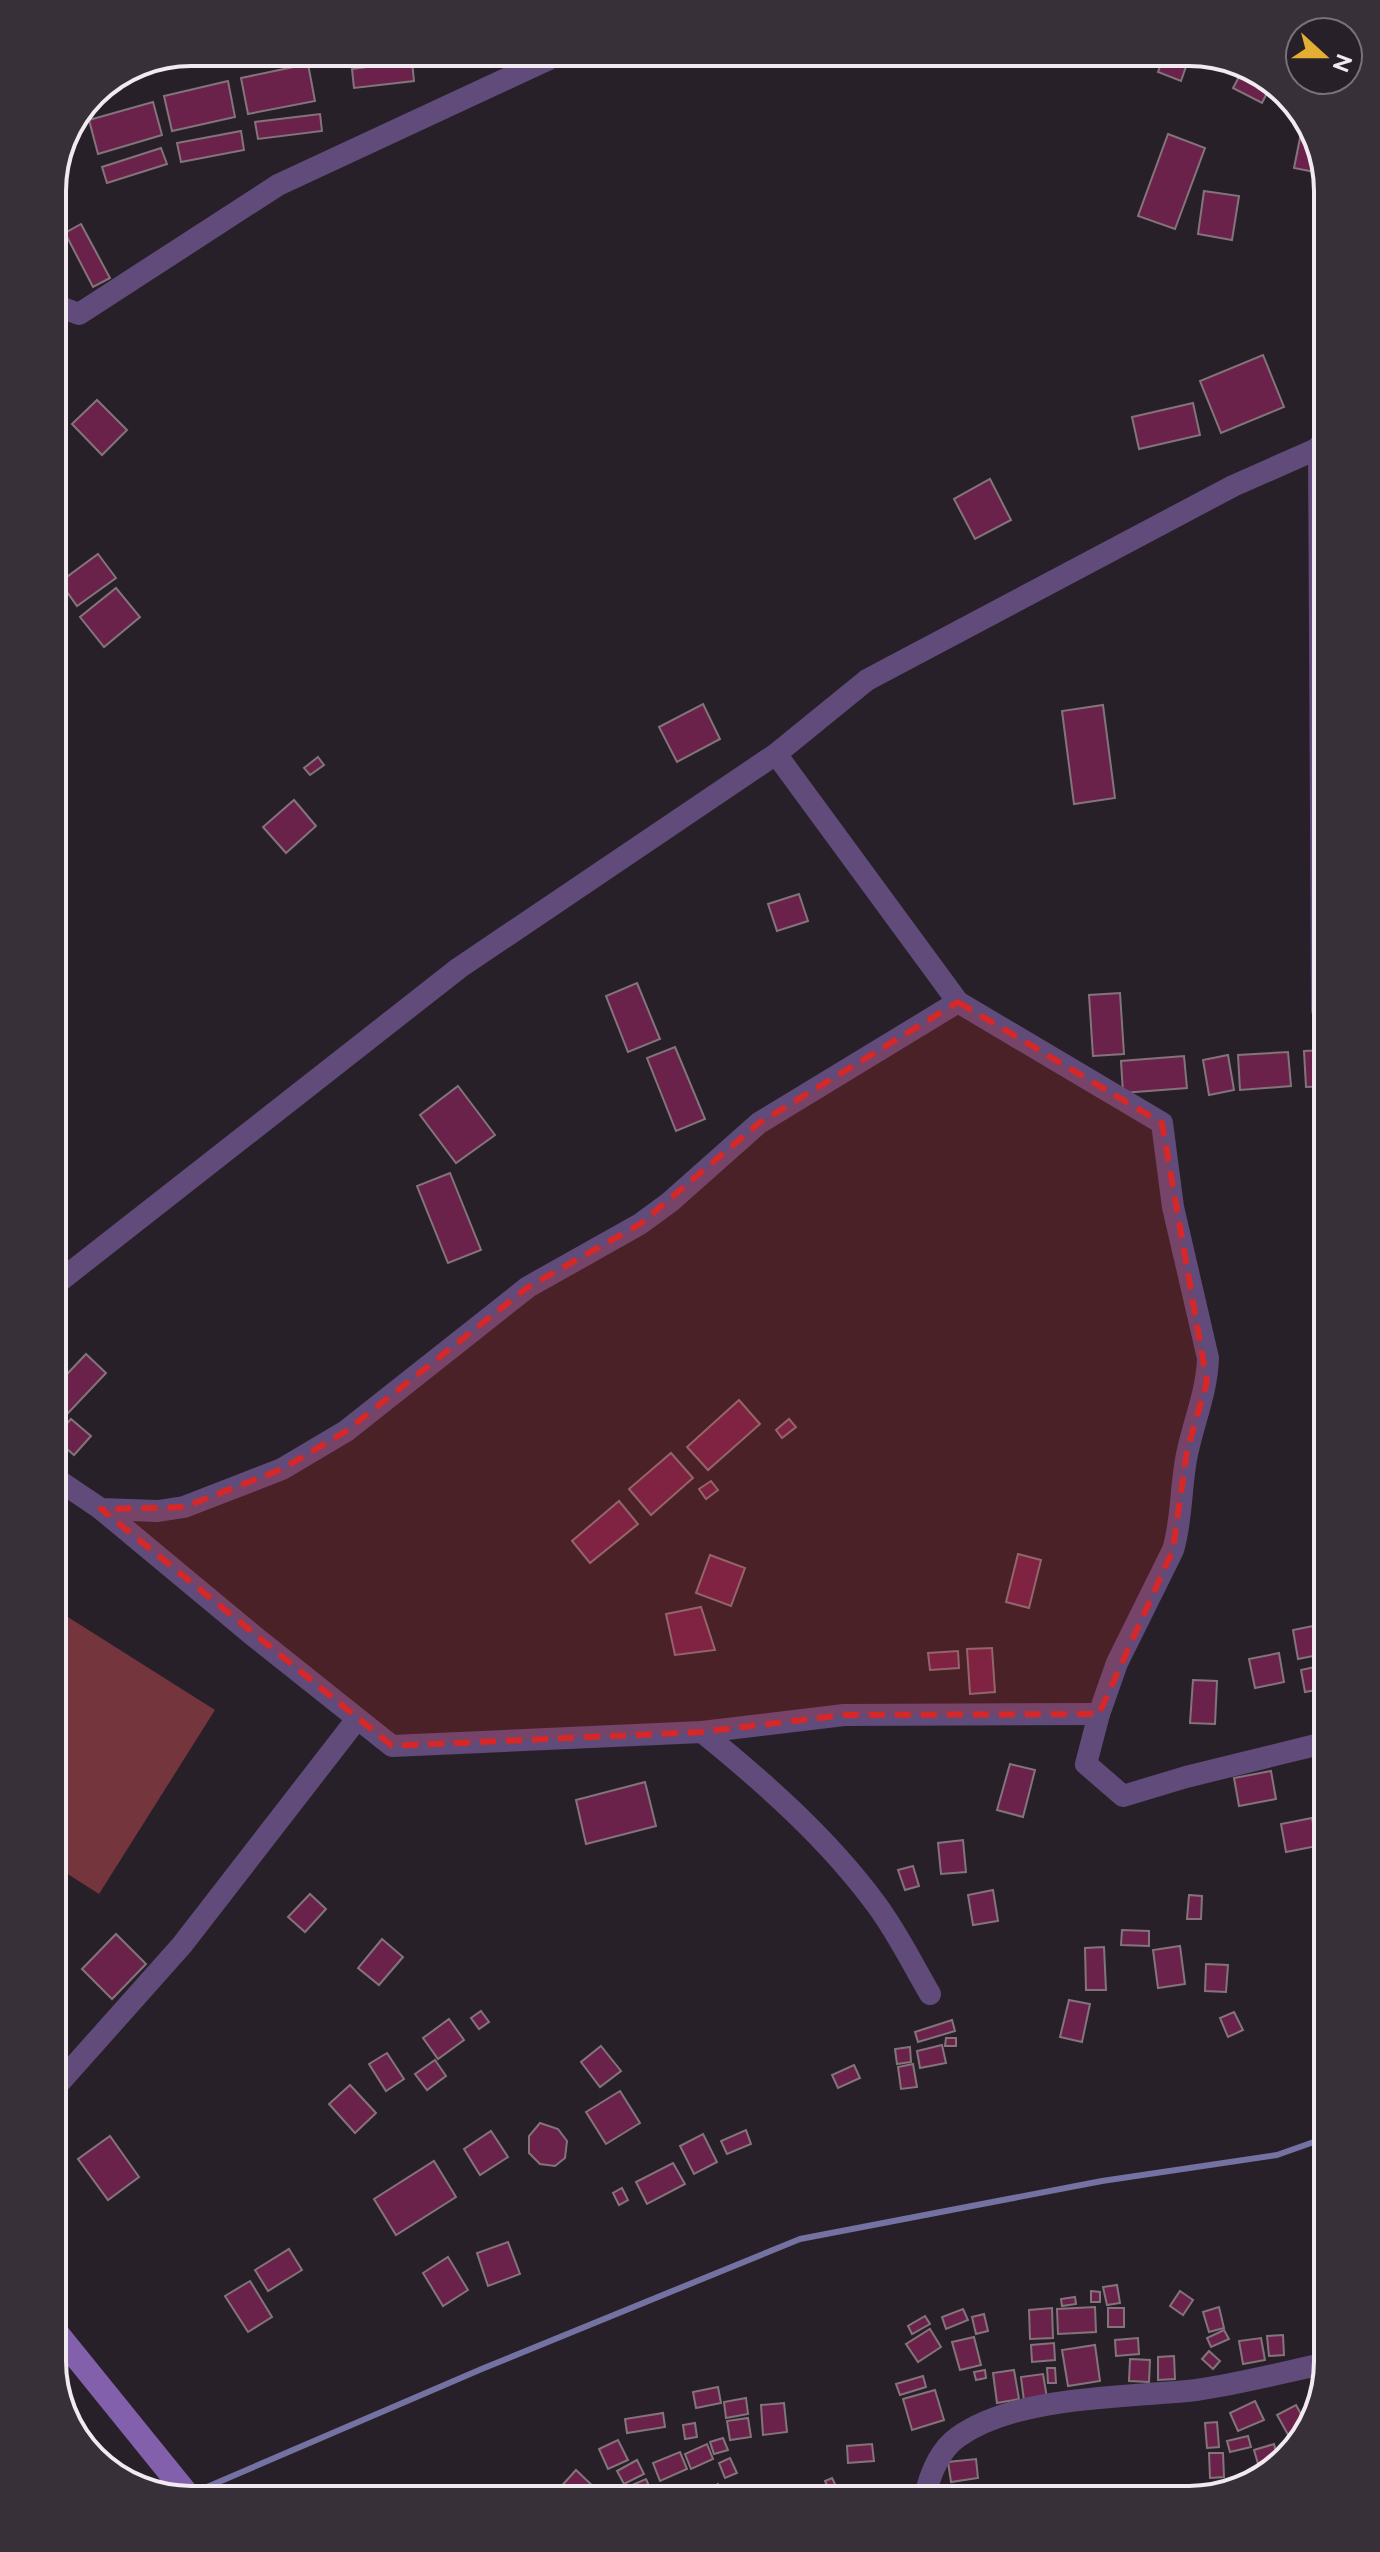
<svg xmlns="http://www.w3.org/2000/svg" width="1380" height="2552" font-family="Raleway,sans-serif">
<rect width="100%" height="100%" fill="#282028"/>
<!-- green -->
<path fill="#74353d" d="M52 1607 215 1710 99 1894 52 1864Z"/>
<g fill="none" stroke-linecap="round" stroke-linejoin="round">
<!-- stream -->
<path stroke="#7472a3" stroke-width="6" d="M193 2493 484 2368 800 2239 1102 2181 1277 2155 1328 2137"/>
</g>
<!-- building -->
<g fill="#6b224a" stroke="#82747a" stroke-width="2">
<path d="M1191 52 1181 81 1158 72 1165 53Z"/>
<path d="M412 61 414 81 354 88 352 69Z"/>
<path d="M308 64 315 101 248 114 241 78Z"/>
<path d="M1243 69 1273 81 1262 103 1233 88Z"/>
<path d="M228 81 235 117 172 131 164 96Z"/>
<path d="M153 102 162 135 98 154 89 120Z"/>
<path d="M320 114 322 131 258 139 255 122Z"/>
<path d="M241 131 244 150 181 162 177 143Z"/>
<path d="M1301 133 1317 137 1325 174 1294 168Z"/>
<path d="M1168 134 1205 148 1175 229 1138 216Z"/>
<path d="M161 148 167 164 107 183 102 167Z"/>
<path d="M1204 191 1239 196 1232 240 1198 234Z"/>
<path d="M81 224 110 278 93 287 65 233Z"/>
<path d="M1263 355 1284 407 1221 433 1200 381Z"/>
<path d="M97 400 127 430 102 455 72 424Z"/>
<path d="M1193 403 1200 435 1139 449 1132 417Z"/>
<path d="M990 479 1011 520 975 539 954 499Z"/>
<path d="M98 554 116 578 77 606 60 582Z"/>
<path d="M116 588 140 617 104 647 80 617Z"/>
<path d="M703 704 720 739 677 762 659 727Z"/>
<path d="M1103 705 1115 798 1074 804 1062 711Z"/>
<path d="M318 757 324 765 310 775 304 768Z"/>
<path d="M294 800 316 826 286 853 263 827Z"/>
<path d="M799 894 808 921 777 931 768 904Z"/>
<path d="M637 983 660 1039 628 1052 606 996Z"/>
<path d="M1120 993 1124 1054 1093 1056 1089 995Z"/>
<path d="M675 1047 705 1119 676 1131 647 1058Z"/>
<path d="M1328 1050V1086L1306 1087 1304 1051Z"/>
<path d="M1288 1052 1291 1086 1240 1090 1238 1055Z"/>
<path d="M1228 1055 1234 1090 1209 1095 1203 1060Z"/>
<path d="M1184 1056 1187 1088 1123 1093 1121 1061Z"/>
<path d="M458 1086 495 1135 456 1163 420 1115Z"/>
<path d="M450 1173 481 1250 448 1263 417 1186Z"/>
<path d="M86 1354 106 1373 52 1430V1390Z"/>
<path d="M739 1400 760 1424 708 1470 687 1447Z"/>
<path d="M71 1419 91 1436 74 1455 54 1438Z"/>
<path d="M789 1419 796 1427 782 1438 776 1430Z"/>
<path d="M671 1453 693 1478 651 1515 629 1489Z"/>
<path d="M711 1481 718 1490 706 1499 699 1489Z"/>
<path d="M619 1501 638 1524 590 1563 572 1541Z"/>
<path d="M1018 1554 1041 1560 1029 1608 1006 1602Z"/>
<path d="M710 1555 745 1568 731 1606 696 1593Z"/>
<path d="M701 1607 715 1650 675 1655 666 1614Z"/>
<path d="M1328 1623V1653L1298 1659 1293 1630Z"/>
<path d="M992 1648 995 1692 970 1694 967 1649Z"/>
<path d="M958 1651 959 1668 930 1670 928 1653Z"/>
<path d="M1279 1653 1284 1682 1255 1688 1249 1659Z"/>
<path d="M1328 1664V1688L1305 1692 1301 1670Z"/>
<path d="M1193 1680 1217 1681 1215 1724 1190 1723Z"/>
<path d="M1010 1764 1035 1770 1023 1817 997 1810Z"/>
<path d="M1271 1771 1276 1799 1239 1806 1234 1778Z"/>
<path d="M645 1782 656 1826 586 1844 576 1800Z"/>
<path d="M1312 1818 1317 1846 1286 1852 1281 1824Z"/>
<path d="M963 1840 966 1872 941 1874 938 1843Z"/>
<path d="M913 1866 919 1886 905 1890 898 1870Z"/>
<path d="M1328 1877V1898L1327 1899 1319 1881Z"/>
<path d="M993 1890 998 1921 973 1925 968 1895Z"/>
<path d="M310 1894 326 1909 305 1932 288 1917Z"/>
<path d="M1189 1895 1202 1896 1201 1919H1187Z"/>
<path d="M1122 1930 1149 1931V1946L1121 1945Z"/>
<path d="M116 1934 146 1964 112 1999 82 1969Z"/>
<path d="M382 1939 403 1957 379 1985 358 1968Z"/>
<path d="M1180 1946 1185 1984 1158 1988 1153 1950Z"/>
<path d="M1104 1947 1106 1990H1086L1085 1948Z"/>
<path d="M1206 1964 1228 1965 1226 1992 1205 1991Z"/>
<path d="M1069 2000 1090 2004 1082 2042 1060 2037Z"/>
<path d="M481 2011 489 2022 479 2029 471 2018Z"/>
<path d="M1234 2012 1243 2030 1228 2037 1220 2018Z"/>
<path d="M449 2019 464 2040 438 2059 423 2038Z"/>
<path d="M952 2020 955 2031 918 2042 915 2032Z"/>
<path d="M946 2038H956V2046H945Z"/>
<path d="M942 2045 946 2063 920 2068 917 2051Z"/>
<path d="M601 2046 621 2071 600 2087 581 2062Z"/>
<path d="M910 2047 911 2062 897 2064 895 2049Z"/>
<path d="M387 2053 404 2079 386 2091 369 2064Z"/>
<path d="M435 2060 446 2076 427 2090 415 2074Z"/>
<path d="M913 2064 917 2087 901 2089 898 2067Z"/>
<path d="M854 2065 860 2078 838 2088 832 2075Z"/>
<path d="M350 2085 376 2113 355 2133 329 2104Z"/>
<path d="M620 2091 640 2123 606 2144 586 2112Z"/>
<path d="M540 2123 558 2129 567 2141 565 2158 555 2166 540 2164 529 2153V2136Z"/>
<path d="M746 2130 751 2144 727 2154 721 2141Z"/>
<path d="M491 2131 508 2157 480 2175 464 2149Z"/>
<path d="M703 2134 717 2162 694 2174 680 2146Z"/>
<path d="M110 2136 139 2177 108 2200 78 2159Z"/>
<path d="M434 2161 456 2197 396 2235 374 2199Z"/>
<path d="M673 2163 685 2184 647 2204 636 2182Z"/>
<path d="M622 2188 628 2200 619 2205 613 2193Z"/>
<path d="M508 2242 520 2274 488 2286 477 2253Z"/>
<path d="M289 2249 302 2270 268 2291 255 2270Z"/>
<path d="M448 2257 468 2290 443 2306 423 2273Z"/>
<path d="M250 2281 272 2317 248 2332 225 2296Z"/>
<path d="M1117 2285 1120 2303 1107 2305 1103 2287Z"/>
<path d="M1091 2291 1100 2292V2302H1091Z"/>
<path d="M1180 2291 1193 2300 1183 2315 1170 2306Z"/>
<path d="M1075 2297 1076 2304 1062 2306 1061 2299Z"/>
<path d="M1095 2307 1096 2332 1058 2334 1057 2309Z"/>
<path d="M1219 2307 1224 2328 1209 2332 1203 2312Z"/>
<path d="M1052 2308 1053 2338 1030 2339 1029 2310Z"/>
<rect x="1108" y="2308" width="16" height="19"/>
<path d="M963 2309 968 2320 946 2329 942 2317Z"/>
<path d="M984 2314 988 2331 976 2334 972 2317Z"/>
<path d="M925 2316 930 2324 912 2334 908 2326Z"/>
<path d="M930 2329 941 2347 918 2362 906 2344Z"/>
<path d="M1224 2330 1229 2339 1211 2347 1207 2338Z"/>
<path d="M1283 2335 1284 2355 1269 2356 1267 2336Z"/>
<path d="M974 2337 981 2365 960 2370 952 2342Z"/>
<path d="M1138 2338 1139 2354 1116 2356 1115 2340Z"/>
<path d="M1261 2338 1265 2360 1243 2364 1239 2341Z"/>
<path d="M1054 2343 1055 2360 1032 2362 1031 2345Z"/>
<path d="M1095 2345 1100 2381 1068 2386 1062 2350Z"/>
<path d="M1209 2351 1220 2361 1213 2369 1202 2359Z"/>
<path d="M1174 2356 1175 2379 1158 2380V2357Z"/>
<path d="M1130 2359 1150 2360 1149 2382 1129 2381Z"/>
<path d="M1047 2368H1055L1056 2383H1048Z"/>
<path d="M985 2370 986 2378 976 2380 974 2372Z"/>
<path d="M1014 2370 1019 2399 997 2403 993 2373Z"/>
<path d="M1043 2374 1047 2398 1024 2401 1021 2377Z"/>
<path d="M923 2376 926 2387 900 2395 896 2384Z"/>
<path d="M718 2387 721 2403 696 2408 693 2392Z"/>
<path d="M935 2390 944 2420 912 2430 903 2399Z"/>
<path d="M746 2398 748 2414 726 2418 724 2402Z"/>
<path d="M1255 2401 1264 2420 1238 2431 1230 2413Z"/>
<path d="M784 2403 787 2432 763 2435 761 2405Z"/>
<path d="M1296 2405 1308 2427 1307 2431 1291 2440 1277 2415Z"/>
<path d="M663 2413 665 2427 627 2433 625 2419Z"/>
<path d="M748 2418 751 2437 730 2440 727 2421Z"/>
<path d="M1217 2422 1219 2447 1207 2448 1205 2423Z"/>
<path d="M695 2423 697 2437 685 2439 683 2425Z"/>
<path d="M1248 2436 1251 2447 1230 2452 1227 2441Z"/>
<path d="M723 2438 728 2450 714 2454 710 2442Z"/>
<path d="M618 2440 628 2460 608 2469 599 2449Z"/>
<path d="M707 2444 713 2459 691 2469 685 2454Z"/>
<path d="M872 2444 874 2461 848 2463 847 2446Z"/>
<path d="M1274 2444 1278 2460 1261 2474 1254 2450Z"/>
<path d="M680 2452 687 2469 660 2481 653 2463Z"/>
<path d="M1209 2453H1223L1224 2477 1210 2478Z"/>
<path d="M730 2458 737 2473 725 2478 719 2463Z"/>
<path d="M976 2459 978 2478 951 2482 948 2462Z"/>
<path d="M637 2460 644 2474 624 2484 617 2471Z"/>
<path d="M1255 2469 1258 2476 1238 2489 1233 2477Z"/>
<path d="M576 2470 596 2489 587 2500H567L557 2491Z"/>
<path d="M832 2478 838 2490 831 2494 825 2481Z"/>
<path d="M646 2479 655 2500H636L630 2486Z"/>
<path d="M1230 2479 1234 2491 1215 2495 1211 2486Z"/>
<path d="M718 2484 722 2490 707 2500 703 2494Z"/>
<path d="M695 2485 702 2500H672L671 2497Z"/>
<path d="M884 2485 889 2500H868L865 2492Z"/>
<path d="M953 2485 955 2500H941L939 2487Z"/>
<path d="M771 2486 773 2496 754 2500 751 2490Z"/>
<path d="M1012 2487H1025L1024 2500H1011Z"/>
<rect x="1044" y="2494" width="20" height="6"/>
</g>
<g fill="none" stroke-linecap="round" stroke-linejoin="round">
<!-- street -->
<g stroke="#604b7a" stroke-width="22">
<path d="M52 304 79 314 278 185 549 59"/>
<path d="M1319 446 1322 1010"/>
<path d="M776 754 958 1002 1162 1123 1173 1207 1208 1358C1207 1391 1195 1418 1188 1450 1180 1483 1183 1517 1173 1550L1117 1663 1099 1714 1086 1764 1123 1796 1186 1777 1328 1742"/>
<path d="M52 1287 459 968 776 754 867 680 1233 486 1328 444"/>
<path d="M52 1476 101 1509 158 1511 184 1507 282 1469 346 1431 528 1287 640 1224 670 1202 759 1123 958 1002"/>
<path d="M101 1509 255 1637 392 1746 702 1732 844 1715 1099 1714"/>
<path d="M702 1732C765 1783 828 1839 876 1904 897 1932 913 1965 930 1994"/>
<path d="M52 2091 182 1945 357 1719"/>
<path d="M924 2500C929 2477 938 2451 958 2437 1017 2395 1125 2398 1196 2390 1240 2384 1284 2372 1327 2363"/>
</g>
<!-- secondary -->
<path stroke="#8360ab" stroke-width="24" d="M52 2327 192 2500"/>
</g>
<!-- marked area -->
<path fill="#d62828" fill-opacity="0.2" stroke="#d62828" stroke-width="6" stroke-dasharray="16 10" stroke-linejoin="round" d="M958 1002 1162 1123 1207 1382 1187 1451 1173 1550 1099 1714 844 1715 702 1732 392 1746 101 1509 184 1507 282 1469 346 1431 528 1287 640 1224 759 1123Z"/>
<!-- crop -->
<path d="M0 0H1380V2552H0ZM191 66H1189A125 125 0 0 1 1314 191V2361A125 125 0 0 1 1189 2486H191A125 125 0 0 1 66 2361V191A125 125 0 0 1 191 66Z" fill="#383038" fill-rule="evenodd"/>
<path fill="none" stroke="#f1ebf1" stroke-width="4" d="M191 66H1189A125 125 0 0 1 1314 191V2361A125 125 0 0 1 1189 2486H191A125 125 0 0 1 66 2361V191A125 125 0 0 1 191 66Z"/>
<!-- north arrow -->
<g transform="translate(1324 56) rotate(111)"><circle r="38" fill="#282028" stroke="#787178" stroke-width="2"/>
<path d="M0-6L14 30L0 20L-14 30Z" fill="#e4ae35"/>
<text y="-12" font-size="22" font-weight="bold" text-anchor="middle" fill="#f1ebf1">N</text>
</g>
</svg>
